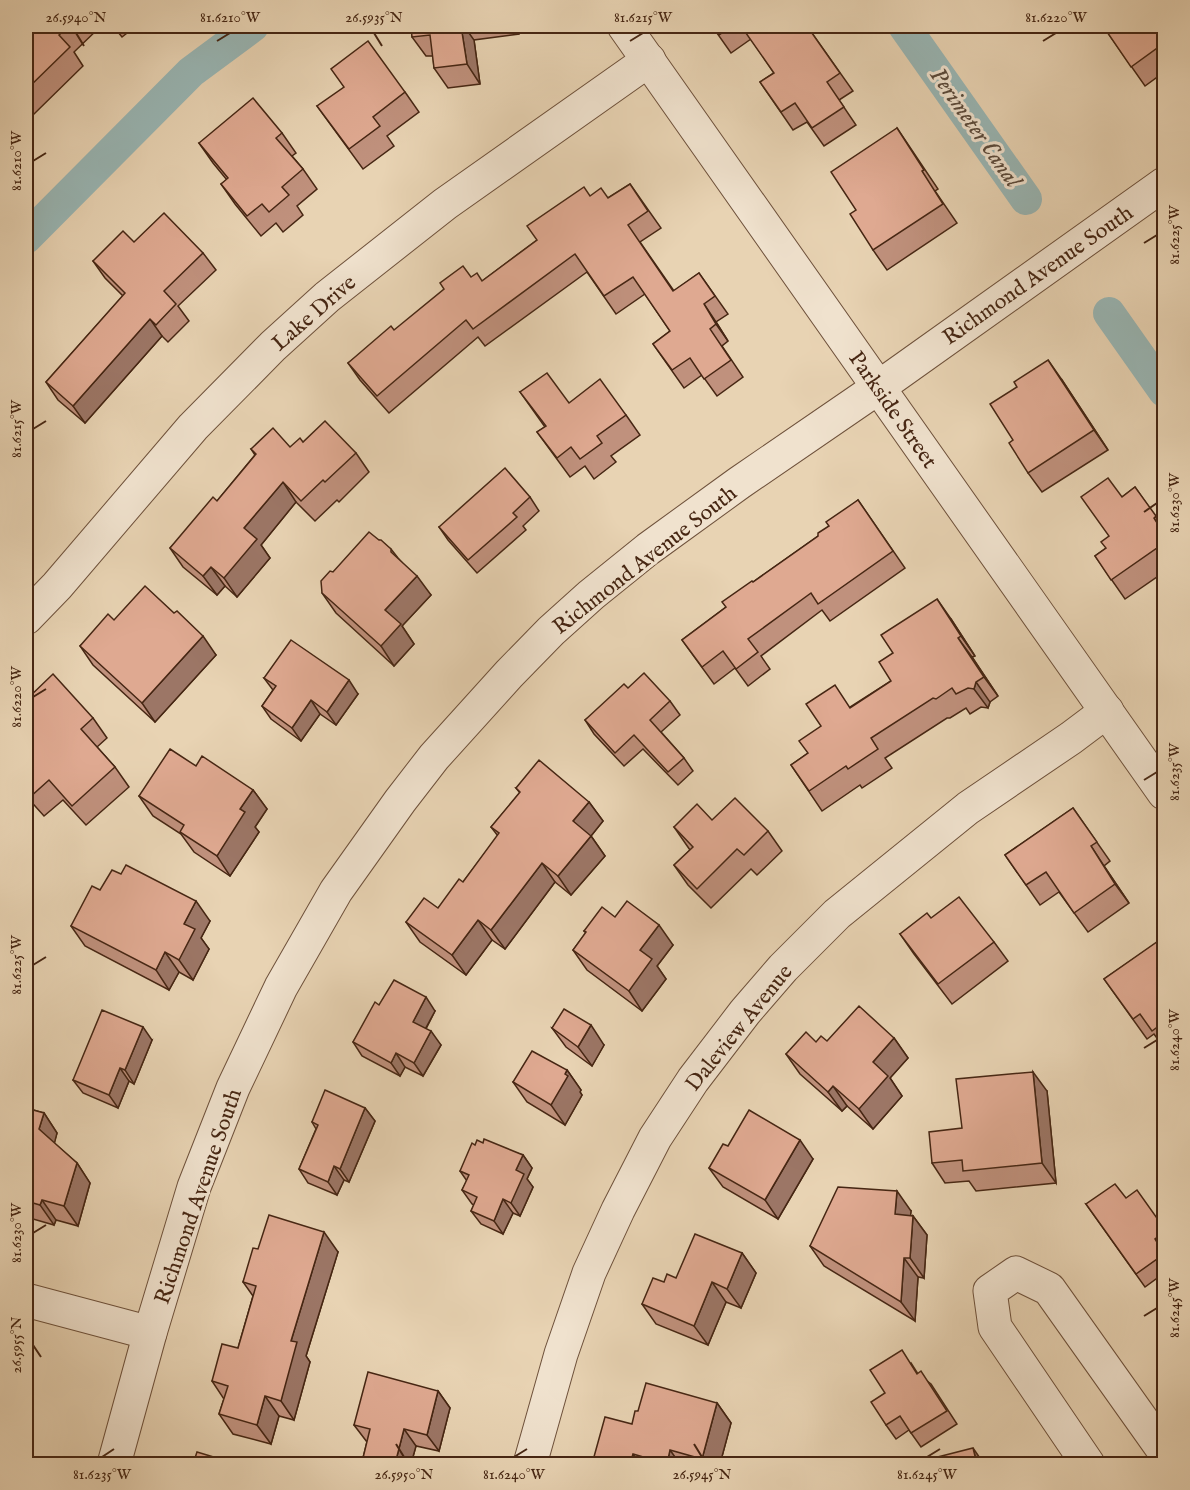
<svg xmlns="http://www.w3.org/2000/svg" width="1190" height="1490" font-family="'IM FELL English',serif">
<rect width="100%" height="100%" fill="#e8d3b3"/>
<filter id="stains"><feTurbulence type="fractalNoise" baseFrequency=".00333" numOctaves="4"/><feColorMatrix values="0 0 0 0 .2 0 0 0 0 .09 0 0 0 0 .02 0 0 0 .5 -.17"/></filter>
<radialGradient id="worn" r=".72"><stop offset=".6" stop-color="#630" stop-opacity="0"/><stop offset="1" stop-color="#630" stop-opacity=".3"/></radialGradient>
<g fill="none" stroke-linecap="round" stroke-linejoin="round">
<!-- canal -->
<g stroke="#99b6b4" stroke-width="32">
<path d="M904 26 1026 199"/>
<path d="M26 238 191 72 253 26"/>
<path d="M1109 313 1164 391"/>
</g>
<defs>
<g id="minor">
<path d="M624 26 1164 793"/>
<path d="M26 618 57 586 193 427 273 346 327 297 445 204 649 60"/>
<path d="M26 1300 150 1333"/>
<path d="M114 1464 150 1333 194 1187 233 1088 281 987 336 891 400 801 434 757 509 674 551 631 591 595 648 549 739 483 879 387 1164 184"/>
<path d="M530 1464 561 1354 589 1273 618 1210 655 1138 693 1080 745 1012 783 968 837 914 968 808 1071 738 1107 711"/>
<path d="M1088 1464 995 1327 990 1291 1016 1273 1049 1289 1164 1451"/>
</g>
</defs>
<!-- minor casing -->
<use href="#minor" stroke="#6e513b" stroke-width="35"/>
<!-- minor -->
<use href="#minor" stroke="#f0e2ce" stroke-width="33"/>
</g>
<!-- wall -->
<g fill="#c0917d" stroke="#462613" stroke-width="1.5">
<path d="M26 26H101L74 52 83 66 32 116 26 109Z"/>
<path d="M113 26H136L122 37Z"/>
<path d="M411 26H518L519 34 474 40 480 84 448 88 434 68 433 56H426L412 37Z"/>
<path d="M712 26H807L853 91 839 100 856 125 824 146 807 122 793 130 760 82 774 73 751 39 731 53Z"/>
<path d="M1103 26H1164V72L1145 86Z"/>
<path d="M405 92 419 112 387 136 394 146 363 169 317 106Z"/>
<path d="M897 128 938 189 935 191 957 223 887 270 873 250 856 210Z"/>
<path d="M282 133 296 153 292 156 303 169 317 189 297 206 303 215 283 232 276 223 261 236 235 204 221 184 227 180 213 163 199 143Z"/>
<path d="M630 184 661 228 640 242 674 291 699 273 728 314 716 322 728 341 722 346 743 377 717 396 702 375 684 388 653 344 670 331 645 294 616 314 587 272 485 346 478 337 389 413 360 380 348 363 471 277 482 281 537 240 590 196 608 198Z"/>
<path d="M134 242 203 253 216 270 178 306 189 321 168 342 162 336 85 423 58 400 46 382 123 296 105 278 93 261Z"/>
<path d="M1062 380 1108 450 1042 492 1028 473Z"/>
<path d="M520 392 626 415 640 435 611 456 616 462 594 479 585 466 570 477 537 432 545 427Z"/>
<path d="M303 442 356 453 369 472 339 502 337 500 315 521 296 502 261 545 270 558 237 597 225 586 217 595 183 567 170 548 217 501 255 455 251 449 290 447Z"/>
<path d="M1135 487 1164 529V572L1125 599 1095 556 1106 548 1122 497Z"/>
<path d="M530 497 539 511 523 526 526 530 477 573 448 540 439 527Z"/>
<path d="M858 500 905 568 830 621 822 610 761 656 770 669 748 686 735 668 714 684 682 640 726 607 753 582 818 536Z"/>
<path d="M379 540 391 549 398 558 431 595 402 626 414 644 394 666 336 613 322 593 333 572Z"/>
<path d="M174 613 216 655 155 722 93 665 80 646 114 620Z"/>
<path d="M951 619 975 656 972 657 998 696 990 702 988 708 981 707 970 714 966 708 950 718H947L885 758 892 768 862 788 860 785 822 811 791 765 808 753 850 707 891 681 893 653Z"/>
<path d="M264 678 358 694 336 725 320 714 301 741 271 719 262 706 273 690Z"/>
<path d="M628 688 670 701 680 715 661 732 684 758 693 771 678 785 643 749 624 766 594 734 585 720Z"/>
<path d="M26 700 93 718 107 738 97 747 115 767 129 787 86 825 63 800 44 816 26 796V729L31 723 26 715Z"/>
<path d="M196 766 253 790 267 809 255 827 259 832 230 876 194 852 181 834 153 816 139 796Z"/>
<path d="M516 788 589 802 603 821 591 836 605 856 571 895 555 882 505 949 492 940 466 975 420 942 406 922 438 908 463 882 498 836 491 827 520 793Z"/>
<path d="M1073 808 1110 861 1104 866 1129 903 1088 932 1059 892 1040 905 1005 855Z"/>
<path d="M712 820 768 831 782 851 757 875 751 869 711 908 688 885 674 865 690 850 674 827Z"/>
<path d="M100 890 210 921 201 938 209 949 193 980 179 972 169 990 85 946 71 926Z"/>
<path d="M615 917 673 945 657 966 666 979 642 1011 587 970 573 950 586 933 584 931Z"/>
<path d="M900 934 994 942 1008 961 952 1004 914 954Z"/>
<path d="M1164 938V1048L1154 1034 1147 1039 1104 979Z"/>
<path d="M379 1005 435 1011 426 1029 441 1045 423 1076 405 1067 400 1076 362 1056 353 1042Z"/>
<path d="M552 1028 604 1045 592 1066 566 1047Z"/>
<path d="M894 1038 908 1058 890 1078 902 1096 873 1129 847 1106 842 1111 800 1074 786 1054 816 1042Z"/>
<path d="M152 1040 134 1084 129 1081 118 1108 83 1093 73 1080Z"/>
<path d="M567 1070 581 1090 580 1092 582 1095 565 1125 527 1102 513 1082Z"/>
<path d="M1047 1091 1056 1183 976 1191 969 1181 945 1183 932 1163 962 1128Z"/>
<path d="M26 1108 44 1113 57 1133 54 1143 77 1163 90 1183 78 1226 56 1220 54 1225 26 1217Z"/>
<path d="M365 1108 375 1121 349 1182 344 1180 337 1195 308 1183 299 1169 316 1129 312 1122Z"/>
<path d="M483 1143 523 1155 532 1168 527 1179 533 1187 520 1216 513 1213 503 1234 481 1224 471 1211 474 1205 472 1204 462 1190 467 1181 460 1171Z"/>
<path d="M728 1146 813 1159 778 1219 723 1187 709 1168Z"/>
<path d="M1086 1204 1164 1228V1273L1145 1287Z"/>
<path d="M911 1211 910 1216H913L927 1235 924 1278 918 1277 915 1321 824 1266 810 1246Z"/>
<path d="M258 1249 338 1252 306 1356 310 1362 294 1420 279 1416 271 1444 233 1434 219 1414 224 1399 212 1381 238 1348 253 1296 243 1282Z"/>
<path d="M742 1253 756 1273 741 1308 726 1302 708 1345 656 1324 642 1304 664 1282Z"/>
<path d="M911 1363 918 1374 931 1384 957 1424 921 1447 909 1430 896 1439 886 1425 885 1393Z"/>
<path d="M438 1391 450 1408 439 1451 416 1446 411 1464H366L363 1458 367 1442 354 1425Z"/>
<path d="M717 1403 731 1423 720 1464H592L632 1424 638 1411Z"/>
</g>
<!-- shaded-wall -->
<g fill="#9c7666" stroke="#462613" stroke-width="1.5">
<path d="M461 26H464L474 40 480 84 467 64Z"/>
<path d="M514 26H518L519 34Z"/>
<path d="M704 304 716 322 728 341 716 324Z"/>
<path d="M150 319 162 336 85 423 73 406Z"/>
<path d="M1048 360 1062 380 1108 450 1094 430Z"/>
<path d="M283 482 296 502 261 545 270 558 237 597 224 578 244 528Z"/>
<path d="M211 567 225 586 217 595 203 576Z"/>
<path d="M417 576 431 595 402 626 414 644 394 666 381 646 385 610Z"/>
<path d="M937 599 951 619 975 656 961 636Z"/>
<path d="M203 636 216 655 155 722 142 703Z"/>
<path d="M958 638 972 657 998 696 984 677Z"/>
<path d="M349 680 358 694 336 725 327 712Z"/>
<path d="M976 682 990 702 988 708 974 689Z"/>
<path d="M311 700 320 714 301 741 292 728Z"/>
<path d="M253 790 267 809 255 827 259 832 230 876 217 856 240 809Z"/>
<path d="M589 802 603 821 587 841 573 821Z"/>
<path d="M591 836 605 856 571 895 558 876Z"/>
<path d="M1091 846 1104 866 1129 903 1115 884Z"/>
<path d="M542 863 555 882 505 949 491 930Z"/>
<path d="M196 901 210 921 201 938 209 949 193 980 179 960 184 924Z"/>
<path d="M478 920 492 940 466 975 452 955Z"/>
<path d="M659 925 673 945 657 966 666 979 642 1011 629 991 640 950Z"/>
<path d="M165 952 179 972 169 990 156 970Z"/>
<path d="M426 997 435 1011 422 1035 413 1022Z"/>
<path d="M591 1025 604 1045 592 1066 578 1047Z"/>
<path d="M143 1027 152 1040 134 1084 125 1070Z"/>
<path d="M431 1031 441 1045 423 1076 414 1063Z"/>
<path d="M894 1038 908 1058 890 1078 902 1096 873 1129 859 1109 873 1062Z"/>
<path d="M396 1053 405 1067 400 1076 391 1063Z"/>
<path d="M120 1068 129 1081 118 1108 109 1095Z"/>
<path d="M567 1070 581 1090 580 1092 582 1095 565 1125 551 1105Z"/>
<path d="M1033 1072 1047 1091 1056 1183 1042 1163Z"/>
<path d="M833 1086 847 1106 842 1111 828 1092Z"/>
<path d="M365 1108 375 1121 349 1182 340 1169Z"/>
<path d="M44 1113 57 1133 53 1149 39 1129Z"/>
<path d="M800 1140 813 1159 778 1219 765 1200Z"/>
<path d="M523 1155 532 1168 527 1179 533 1187 520 1216 511 1203 516 1170Z"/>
<path d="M77 1163 90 1183 78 1226 64 1206Z"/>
<path d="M334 1166 344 1180 337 1195 328 1182Z"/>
<path d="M897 1191 911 1211 909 1234 895 1214Z"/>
<path d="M503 1199 513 1213 503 1234 494 1221Z"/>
<path d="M42 1200 56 1220 54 1225 40 1205Z"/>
<path d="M913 1216 927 1235 924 1278 910 1258Z"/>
<path d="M324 1232 338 1252 306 1356 310 1362 294 1420 281 1401 291 1341Z"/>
<path d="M742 1253 756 1273 741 1308 727 1289Z"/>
<path d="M904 1258 918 1277 915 1321 901 1302Z"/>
<path d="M712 1282 726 1302 708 1345 694 1326Z"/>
<path d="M438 1391 450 1408 439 1451 427 1435Z"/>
<path d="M265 1396 279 1416 271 1444 257 1425Z"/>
<path d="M717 1403 731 1423 720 1464H706L702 1459Z"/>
<path d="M404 1429 416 1446 411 1464H395Z"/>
<path d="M973 1448 984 1464H977Z"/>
<path d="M670 1450 680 1464H667Z"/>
<path d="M633 1454 640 1464H630Z"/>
</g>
<!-- building -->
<g fill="#dfa991" stroke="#462613" stroke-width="1.5">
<path d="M26 26H69L59 35 70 47 26 90Z"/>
<path d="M411 26H461L467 64 434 68 430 35 412 37Z"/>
<path d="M712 26H732L719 35Z"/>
<path d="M741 26H807L840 73 827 82 844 107 812 128 795 103 781 112 760 82 774 73Z"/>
<path d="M1103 26H1164V43L1131 67Z"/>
<path d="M368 41 405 92 373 117 380 126 349 149 317 106 344 87 331 69Z"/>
<path d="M253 98 282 133 276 138 303 169 282 187 289 195 269 212 262 204 247 216 221 184 228 178 199 143Z"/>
<path d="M897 128 924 170 922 171 943 204 873 250 850 214 856 210 831 172Z"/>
<path d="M630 184 648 211 628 225 673 291 699 273 715 296 704 304 716 324 710 329 731 360 704 379 690 358 672 370 653 344 670 331 633 277 604 296 575 254 473 329 466 320 377 396 348 363 391 326 394 330 444 289 440 283 463 266 471 277 477 273 482 281 537 240 527 226 584 187 590 196 601 188 608 198Z"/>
<path d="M164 213 203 253 164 291 176 304 156 325 150 319 73 406 46 382 125 293 93 261 123 231 134 242Z"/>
<path d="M1048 360 1094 430 1028 473 1009 443 1013 440 990 404 1017 387 1014 382Z"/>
<path d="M547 373 569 403 600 379 626 415 597 436 602 443 580 459 571 447 557 458 537 432 546 426 520 392Z"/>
<path d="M325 421 356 453 325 482 323 480 301 501 283 482 244 528 257 539 224 578 211 567 203 576 170 548 213 497 217 501 256 454 251 449 273 428 290 447 300 438 303 442Z"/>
<path d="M505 468 530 497 513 513 517 517 468 560 439 527Z"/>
<path d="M1108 478 1122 497 1135 487 1156 516 1154 518 1164 534V543L1111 580 1095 556 1106 548 1101 542 1109 536 1081 497Z"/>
<path d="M858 500 893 551 818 604 811 593 748 639 758 652 736 669 723 651 702 667 682 640 726 607 722 602 752 581 753 582 818 536V533L829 526 826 522Z"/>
<path d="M369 532 379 540H381L391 549V552L417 576 385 610 401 624 381 646 322 593 321 581 330 571 333 572Z"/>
<path d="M145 586 174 613 177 611 203 636 142 703 80 646 108 614 114 620Z"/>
<path d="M937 599 961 636 958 638 984 677 976 682 974 689 968 688 956 694 952 688 936 699 933 698 871 738 878 749 848 769 846 766 809 791 791 765 808 753 799 741 821 726 806 704 835 685 850 708 891 681 879 662 893 653 881 635Z"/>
<path d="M291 640 349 680 327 712 311 700 292 728 262 706 276 686 264 678Z"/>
<path d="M644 673 670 701 650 720 684 758 668 772 634 735 615 753 585 720 624 684 628 688Z"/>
<path d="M53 674 93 718 81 729 115 767 72 806 49 780 30 797 26 791V729L33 722 26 713V700Z"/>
<path d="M170 749 196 766 202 756 253 790 240 809 245 812 217 856 180 832 184 825 139 796Z"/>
<path d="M539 760 589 802 573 821 591 836 558 876 542 863 491 930 478 920 452 955 406 922 424 898 438 908 459 879 463 882 499 833 491 827 520 792 516 788Z"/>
<path d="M735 798 768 831 744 855 737 849 697 889 674 865 693 847 674 827 697 804 712 820Z"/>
<path d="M1073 808 1097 842 1091 846 1115 884 1074 913 1046 872 1026 885 1005 855Z"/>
<path d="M126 865 196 901 184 924 195 929 179 960 165 952 156 970 71 926 92 886 100 890 112 870 121 874Z"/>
<path d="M959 897 994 942 938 984 900 934 927 913 931 918Z"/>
<path d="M627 901 659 925 640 950 652 959 629 991 573 950 586 932 584 931 602 907 615 917Z"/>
<path d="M1164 937V1022L1152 1031 1140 1014 1133 1019 1104 979Z"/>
<path d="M394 980 426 997 413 1022 431 1031 414 1063 396 1053 391 1063 353 1042 375 1002 379 1005Z"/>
<path d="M859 1006 894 1038 873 1062 888 1076 859 1109 833 1086 828 1092 786 1054 806 1032 816 1042 821 1036 827 1041Z"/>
<path d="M564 1009 591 1025 578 1047 552 1028Z"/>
<path d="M102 1010 143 1027 125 1070 120 1068 109 1095 73 1080Z"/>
<path d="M532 1051 567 1070 565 1074 568 1076 551 1105 513 1082Z"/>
<path d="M1033 1072 1042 1163 963 1171 962 1160 932 1163 929 1132 962 1128 956 1079Z"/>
<path d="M325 1090 365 1108 340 1169 334 1166 328 1182 299 1169 318 1125 312 1122Z"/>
<path d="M26 1108 44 1113 39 1129 77 1163 64 1206 42 1200 40 1205 26 1201Z"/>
<path d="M749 1110 800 1140 765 1200 709 1168 723 1144 728 1146Z"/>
<path d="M484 1139 523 1155 516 1170 524 1174 511 1203 503 1199 494 1221 471 1211 477 1197 462 1190 469 1175 460 1171 472 1143 475 1145 477 1140 483 1143Z"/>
<path d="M1115 1184 1126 1198 1137 1190 1164 1228V1232L1155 1239 1164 1254 1136 1274 1086 1204Z"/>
<path d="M838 1187 897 1191 895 1214 913 1216 910 1258H904L901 1302 810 1246Z"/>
<path d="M269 1215 324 1232 291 1341 297 1342 281 1401 265 1396 257 1425 219 1414 228 1386 212 1381 222 1344 238 1348 256 1286 243 1282 253 1248 258 1249Z"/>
<path d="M695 1234 742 1253 727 1289 712 1282 694 1326 642 1304 653 1278 664 1282 667 1274 676 1278Z"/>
<path d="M902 1350 917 1374 921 1371 947 1411 911 1433 900 1416 886 1425 871 1402 885 1393 870 1370Z"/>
<path d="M368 1372 438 1391 427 1435 404 1429 395 1464H366L368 1459 363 1458 370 1429 354 1425Z"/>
<path d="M646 1383 717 1403 702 1459 670 1450 667 1464 633 1454 630 1464H592L605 1417 632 1424 635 1411H638Z"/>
<path d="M973 1448 977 1464H919L918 1462Z"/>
<path d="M197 1452 227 1461 226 1464H193Z"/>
</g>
<!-- ticks -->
<path fill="none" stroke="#462613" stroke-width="2" d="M76 33 84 46M374 33 382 46M217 41 230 33M630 41 643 33M1043 41 1056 33M33 161 46 153M1144 243 1157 235M33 429 46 421M1144 512 1157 503M33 697 46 689M1144 780 1157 772M33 965 46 957M1144 1048 1157 1040M33 1233 46 1225M1144 1316 1157 1308M33 1345 41 1357M396 1444 404 1457M694 1444 702 1457M102 1457 114 1449M514 1457 527 1449M927 1457 940 1449"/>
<g text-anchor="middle" stroke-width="6" stroke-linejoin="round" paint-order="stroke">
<!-- street labels -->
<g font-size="22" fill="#462613" stroke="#f0e2ce">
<text transform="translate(1037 274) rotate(-35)" y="8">Richmond Avenue South</text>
<text transform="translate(313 312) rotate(-41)" y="8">Lake Drive</text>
<text transform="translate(894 409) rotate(55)" y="8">Parkside Street</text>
<text transform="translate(644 559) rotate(-38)" y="8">Richmond Avenue South</text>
<text transform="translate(738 1027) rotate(-51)" y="8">Daleview Avenue</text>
<text transform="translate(197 1196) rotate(-71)" y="8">Richmond Avenue South</text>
</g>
<!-- water labels -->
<g font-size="24" font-style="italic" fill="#5b4a3b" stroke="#f0e2ce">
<text transform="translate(976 127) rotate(55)" y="8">Perimeter Canal</text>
</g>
</g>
<!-- margin -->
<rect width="1190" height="1490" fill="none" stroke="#e8d3b3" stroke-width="66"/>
<rect x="33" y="33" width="1124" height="1424" fill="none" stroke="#462613" stroke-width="2"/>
<g font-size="15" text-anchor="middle" fill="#462613">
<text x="76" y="22">26.5940°N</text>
<text x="230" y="22">81.6210°W</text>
<text x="374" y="22">26.5935°N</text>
<text x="643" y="22">81.6215°W</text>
<text x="1056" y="22">81.6220°W</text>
<text transform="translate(16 161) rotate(-90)" y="5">81.6210°W</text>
<text transform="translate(1174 235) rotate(-90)" y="5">81.6225°W</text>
<text transform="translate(16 429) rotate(-90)" y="5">81.6215°W</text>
<text transform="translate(1174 503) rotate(-90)" y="5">81.6230°W</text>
<text transform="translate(16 697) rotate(-90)" y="5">81.6220°W</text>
<text transform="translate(1174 772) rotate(-90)" y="5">81.6235°W</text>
<text transform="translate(16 965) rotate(-90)" y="5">81.6225°W</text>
<text transform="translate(1174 1040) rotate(-90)" y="5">81.6240°W</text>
<text transform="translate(16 1233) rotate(-90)" y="5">81.6230°W</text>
<text transform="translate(1174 1308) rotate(-90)" y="5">81.6245°W</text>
<text transform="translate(16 1345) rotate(-90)" y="5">26.5955°N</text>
<text x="102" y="1479">81.6235°W</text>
<text x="404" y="1479">26.5950°N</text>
<text x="514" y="1479">81.6240°W</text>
<text x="702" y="1479">26.5945°N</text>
<text x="927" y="1479">81.6245°W</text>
</g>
<rect width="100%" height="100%" filter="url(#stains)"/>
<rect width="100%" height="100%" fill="url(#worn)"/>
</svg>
